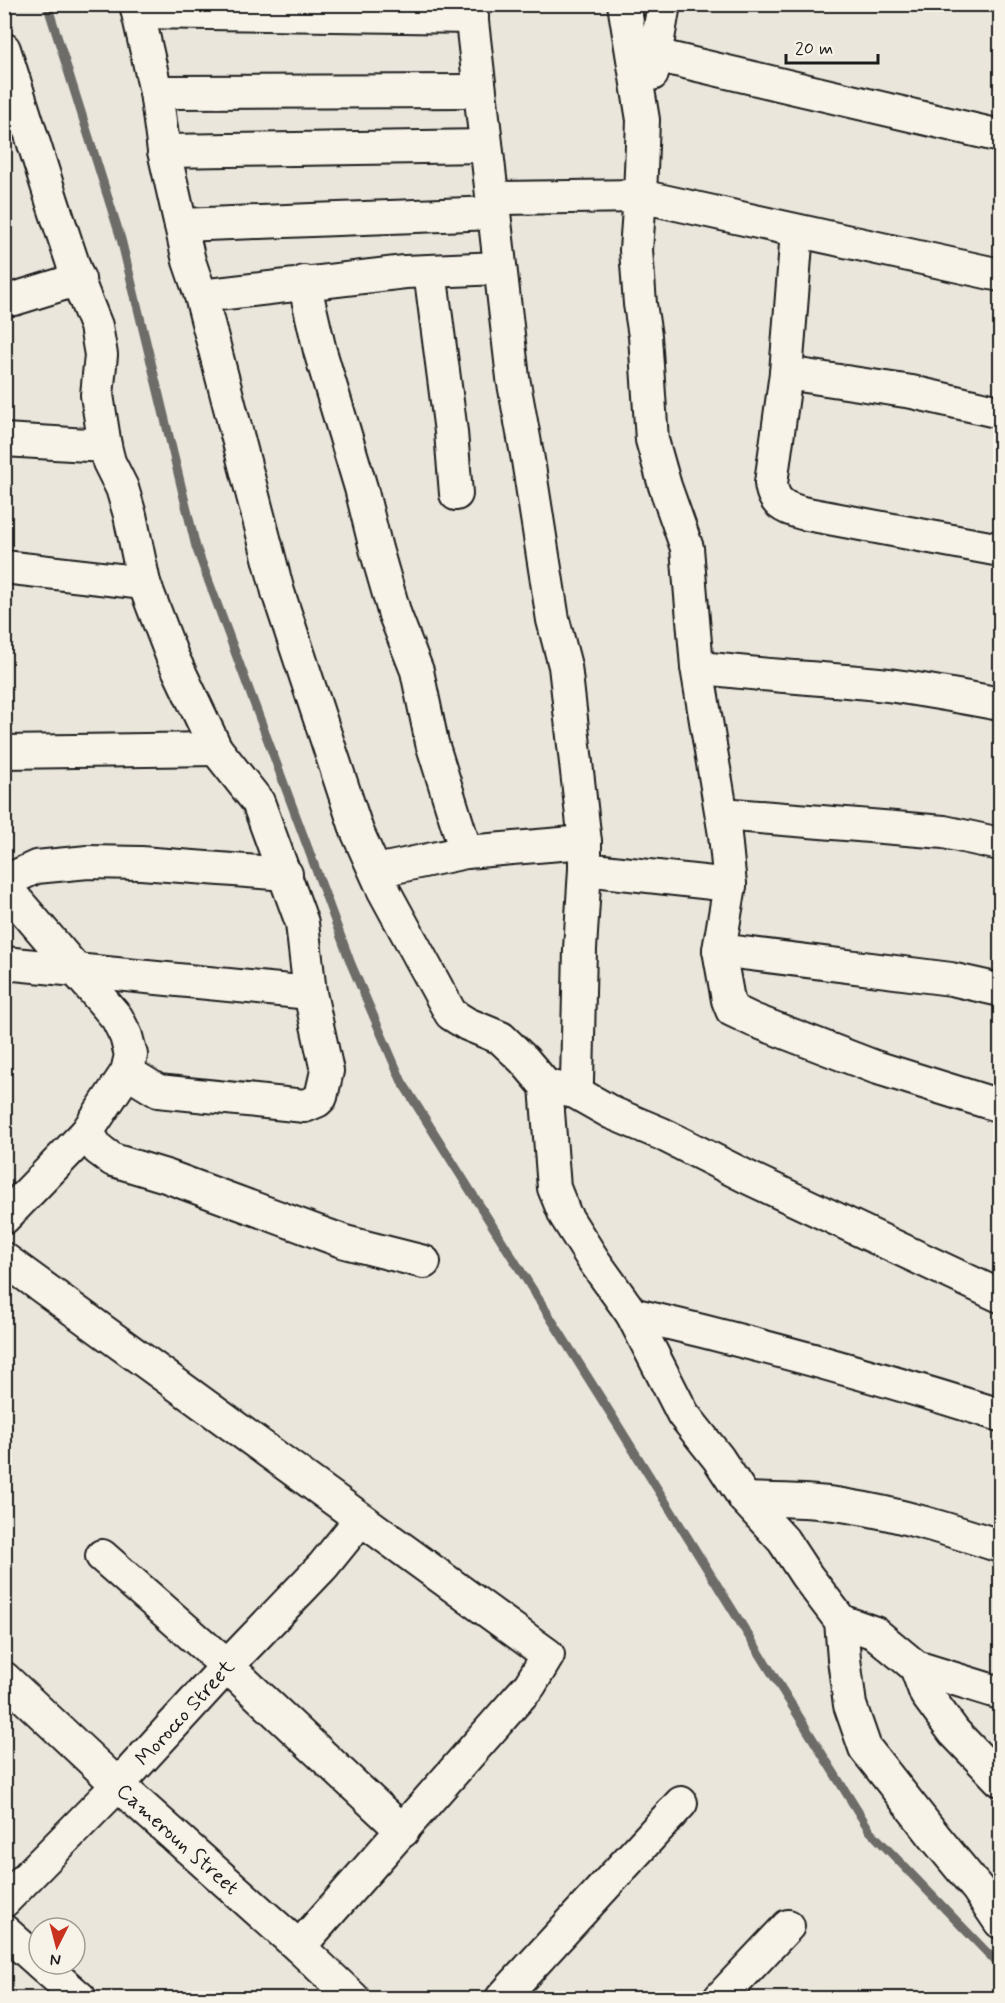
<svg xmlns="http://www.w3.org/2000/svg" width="1005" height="2003" font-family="Mynerve,sans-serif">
<rect width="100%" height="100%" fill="#eae6dc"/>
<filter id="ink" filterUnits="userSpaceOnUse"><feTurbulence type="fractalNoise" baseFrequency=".0167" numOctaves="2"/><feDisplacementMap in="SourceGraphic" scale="12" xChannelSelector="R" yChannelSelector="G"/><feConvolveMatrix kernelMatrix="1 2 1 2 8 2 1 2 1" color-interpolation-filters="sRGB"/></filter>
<g filter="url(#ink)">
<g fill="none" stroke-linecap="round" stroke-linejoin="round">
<!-- stream -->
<path stroke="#6d6c68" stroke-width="9" d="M47 4 121 239 196 547 351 964 402 1082 609 1411 870 1831 1000 1966"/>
<defs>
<g id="minor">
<path d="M136 4 156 92 164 151 189 261 201 296 278 592 357 831 383 889 451 1014 467 1024 501 1038 524 1060 546 1086 554 1188 565 1215 594 1261 632 1314 683 1414 718 1458 745 1499 783 1540 806 1575 841 1621 844 1659 850 1705 865 1748 935 1837 977 1888 1000 1922"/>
<path d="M470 4 513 378 528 460 553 620 565 666 585 842V869L730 885 719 950 728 1000 732 1010 753 1020 875 1067 1000 1106"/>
<path d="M624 4 643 120 640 196 636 250 640 304 645 336 652 440 665 486 687 548 697 667 725 835 730 885"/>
<path d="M138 12 472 17"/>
<path d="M4 49 53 204 82 291 96 326 101 355 97 395 105 446 109 462 122 488 130 515 144 583 172 656 216 749 258 802 302 923 310 993 327 1071 321 1097 317 1101 305 1106 158 1091 127 1072"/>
<path d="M655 55 1000 136"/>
<path d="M652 74 664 4"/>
<path d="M156 92 479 91"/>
<path d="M164 151 486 146"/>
<path d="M493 198 640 196 1000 275"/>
<path d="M181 225 494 213"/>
<path d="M797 231 786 373 771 483C773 503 784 508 802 513L1000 550"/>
<path d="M430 271 451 432 456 494"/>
<path d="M304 282 320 351 361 488 376 549 395 615 417 671 432 743 466 852 376 871"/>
<path d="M201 296 405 272 500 268"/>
<path d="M4 299H14L79 279"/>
<path d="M786 373 912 392 1000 412"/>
<path d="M4 440 105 446"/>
<path d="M4 567 144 583"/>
<path d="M697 667C760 676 824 678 888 685 926 690 963 697 1000 704"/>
<path d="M4 752 216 749"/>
<path d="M722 814 944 832 1000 844"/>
<path d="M466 852 585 842"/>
<path d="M4 882 36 867 88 862 141 863 286 874"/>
<path d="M4 886 117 1018 126 1036 131 1055 127 1072 87 1132 4 1218"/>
<path d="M719 950 951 979 1000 990"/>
<path d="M4 963 310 993"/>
<path d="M546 1086 575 1092 612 1113 662 1134 749 1178 1000 1296"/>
<path d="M575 1092 577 1081 580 949 585 869"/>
<path d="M87 1132 98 1149 113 1160 166 1176 345 1242 424 1262"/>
<path d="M4 1259 548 1655 530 1685 299 1947"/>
<path d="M632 1314C756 1343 879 1377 1000 1415"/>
<path d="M745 1499C779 1500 814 1500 848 1506 900 1514 950 1530 1000 1546"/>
<path d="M102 1556 227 1666 403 1831"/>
<path d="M841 1621 875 1633 916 1667 1000 1693"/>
<path d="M916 1667 926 1694 954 1732 1000 1780"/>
<path id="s1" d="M4 1678 118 1785 299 1947 353 1998"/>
<path id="s2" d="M4 1901 118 1785 227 1666 323 1566 361 1519"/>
<path d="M4 1931 39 1962"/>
<path d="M41 1964 80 1998"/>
<path d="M502 1998 681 1803"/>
<path d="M720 1998 788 1926"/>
</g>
</defs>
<!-- minor casing -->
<use href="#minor" stroke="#1c1c1c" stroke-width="36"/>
<!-- minor -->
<use href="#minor" stroke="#f7f3e8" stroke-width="32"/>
</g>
</g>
<g text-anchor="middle" stroke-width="6" stroke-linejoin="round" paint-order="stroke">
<!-- street labels -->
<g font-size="21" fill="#1c1c1c" stroke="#f7f3e8">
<text dy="7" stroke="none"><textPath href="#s2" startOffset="261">Morocco Street</textPath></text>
<text dy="7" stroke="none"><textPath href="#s1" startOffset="237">Cameroun Street</textPath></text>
</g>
</g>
<!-- margin -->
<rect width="1005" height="2003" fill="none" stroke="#f7f3e8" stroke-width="24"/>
<rect x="12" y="12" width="981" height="1979" fill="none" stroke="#1c1c1c" stroke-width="2" filter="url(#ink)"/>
<!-- north arrow -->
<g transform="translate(57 1946) rotate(186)"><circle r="28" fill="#f7f3e8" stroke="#9f9d96" stroke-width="1.5"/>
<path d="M0-4.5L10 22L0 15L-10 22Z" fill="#c8321e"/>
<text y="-9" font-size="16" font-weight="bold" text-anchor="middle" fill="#1c1c1c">N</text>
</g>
<!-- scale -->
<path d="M786 54v9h92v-9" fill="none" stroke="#1c1c1c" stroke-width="3"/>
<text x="795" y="54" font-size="18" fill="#1c1c1c" stroke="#f7f3e8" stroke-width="4.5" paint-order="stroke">20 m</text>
</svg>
